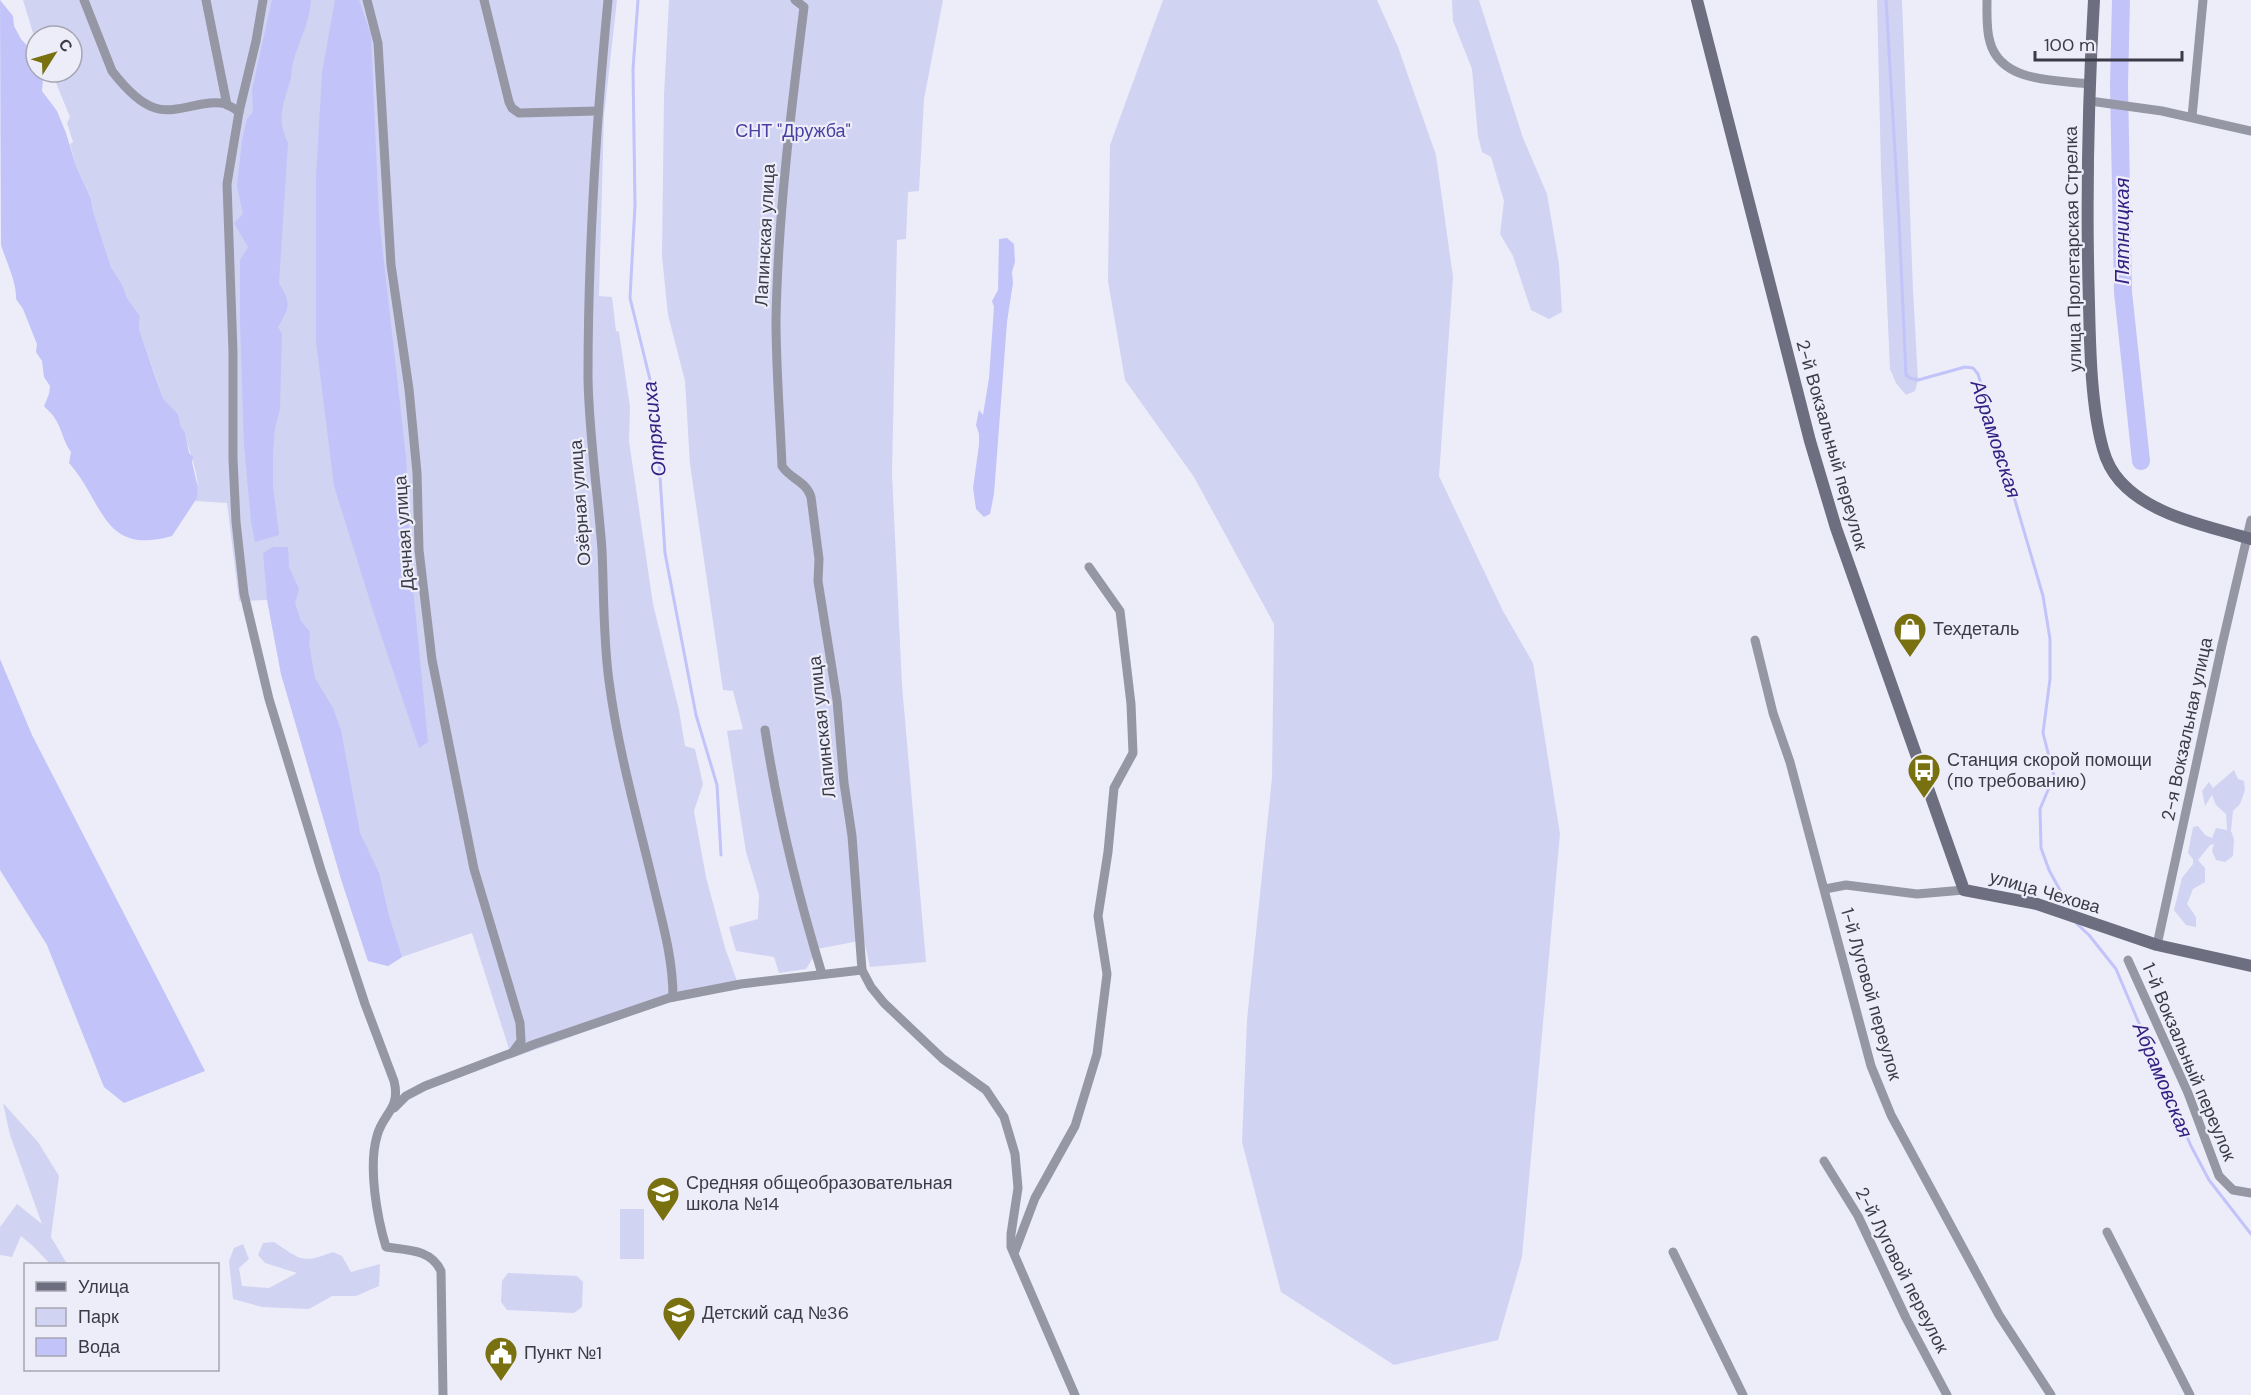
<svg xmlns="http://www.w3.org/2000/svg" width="2251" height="1395" font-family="'DM Sans',sans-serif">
<rect width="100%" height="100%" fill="#ededfa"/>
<!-- green -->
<g fill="#d1d3f2">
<path d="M23 0H617L604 116 599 296 612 297 616 331 619 332 630 407 629 441 653 604 679 710 685 746 695 749 703 784 694 811 706 877 725 948 740 989 677 999 512 1058 472 933 402 957 388 966 368 961 342 882 281 674 267 600 239 601 227 503 195 501C204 480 188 454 185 432L181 427 178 414 163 398 139 329 140 316 127 298 123 286 111 267 93 211 91 197 76 166 70 144 73 142 67 123 70 117 54 78 49 76 48 72H72V36H36V43Z"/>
<path d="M669 0H943L924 99 919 191 908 192 906 239 897 240 892 474 902 685 926 962 870 967 864 940 812 950 814 956 806 969 779 973 774 957 736 951 729 927 758 919 759 895 746 852 727 731 743 729 733 691 723 690 690 464 685 381 668 315 662 256 664 95Z"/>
<path d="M1163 0H1377L1398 47 1436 155 1453 277 1439 476 1503 611 1533 663 1560 834 1522 1257 1498 1340 1394 1365 1281 1292 1242 1142 1247 1020 1272 778 1274 624 1194 477 1125 380 1108 281 1110 145Z"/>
<path d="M1452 0H1479L1523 138 1547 194 1559 264 1562 312 1549 319 1531 310 1513 256 1500 234 1504 201 1491 157 1482 152 1478 136 1472 69 1453 21Z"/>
<path d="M1877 0H1902L1913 290 1918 380 1915 391 1906 395 1896 383 1890 369 1881 170Z"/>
<path d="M2234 770 2238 779 2244 781 2245 790 2240 804 2233 811 2231 831 2234 839 2233 856 2225 862 2216 860 2212 851 2214 844 2210 845 2198 860 2205 868V882L2193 889 2187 904 2196 917V927L2186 925 2174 910 2182 878 2193 864V859L2188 853 2193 827 2198 826 2205 835 2212 838 2216 828 2227 830 2226 814 2216 805 2212 795 2205 806 2202 791 2209 782 2213 788Z"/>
<path d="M3 1103 38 1142 59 1176 51 1237 67 1264H50L34 1247 21 1236 12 1257 0 1255V1227L17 1204 42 1224 10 1135Z"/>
<rect x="620" y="1209" width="24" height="50"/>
<path d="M274 1242C302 1260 301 1264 333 1252L342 1256 351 1272 380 1264 379 1286 356 1296H332L309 1309 262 1307 233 1299 229 1261 234 1248 243 1244 249 1259 239 1268 242 1286 269 1288 297 1273 265 1263 258 1255 263 1243Z"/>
<path d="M508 1273 577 1276 583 1282 582 1307 574 1313 507 1310 501 1302 502 1281Z"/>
</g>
<!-- water -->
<g fill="#c2c3f9">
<path d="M0 0 13 16 14 26 21 39 31 50 36 52V72L43 79 42 91 57 111 66 133 76 166 91 198 93 211 111 267 123 286 127 298 140 316 139 329 155 376 163 398 178 414 181 427 185 432 189 453 193 457 192 462 198 488 197 498 172 536C102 556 104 502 69 463L71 452C63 442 62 428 54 417 52 413 47 410 44 406L49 394 50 386 44 377 42 361 36 352 37 344 23 309 16 299C17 283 6 261 1 245Z"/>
<path d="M272 0H311C310 22 299 41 293 62 291 70 292 78 289 85 282 107 277 121 288 143L279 283C291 303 290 307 278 327L282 334 280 409 275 428 273 453V486L279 535 255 542 251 522 244 445 240 321V260L248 247 234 223 243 214 237 186 242 141 247 119 253 112 252 90Z"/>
<path d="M335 0H359L371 35 379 218 406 457 410 557 428 742 419 748 376 620 334 486 316 341V177L322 73Z"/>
<path d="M1007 238 1014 244 1015 262 1012 272 1013 283 1007 322 994 494 990 514 984 517 976 509 973 488 979 445V434L976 425 979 410 983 415 989 378 994 307 992 301 998 290 999 239Z"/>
<path d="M273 547H288L289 567 299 589 295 603 301 621 310 632 309 644 315 678 333 708 341 730 360 833 379 873 389 916 402 957 388 966 368 961 342 882 281 674 267 599 263 553Z"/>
<path d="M0 659 32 735 205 1071 124 1103 104 1087 47 945 0 870Z"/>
</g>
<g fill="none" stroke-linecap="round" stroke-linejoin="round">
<!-- stream -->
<g stroke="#c2c3f9" stroke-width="3">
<path d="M638 0 633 69 635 205 630 298 655 400 665 553 696 715 717 785 721 855"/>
<path d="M1886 0 1899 220 1906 375 1910 378 1918 380 1965 367 1973 368 1978 374 2043 596 2050 639V679L2043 733 2054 776 2040 809 2041 848 2049 870 2067 903"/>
<path d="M2077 924 2089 935 2116 969 2191 1146 2209 1180 2251 1234"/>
</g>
<!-- river -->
<path stroke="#c2c3f9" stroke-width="18" d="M2121 0 2119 86 2123 292 2141 461"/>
<!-- street -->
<g stroke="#9697a4" stroke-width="9">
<path d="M84 0 112 71C122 84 139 103 155 108 177 115 205 98 226 104 230 106 235 109 239 112"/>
<path d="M206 0 227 105"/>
<path d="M263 0 256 41 239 112 227 184 233 352V459L236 522 244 594 269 699 321 870 365 1004 394 1081C401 1109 383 1113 377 1136 368 1167 377 1217 386 1247 407 1250 431 1249 441 1271L443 1395"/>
<path d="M367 0 378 43 391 265 409 389 417 473 419 550 432 660 474 869 520 1023 521 1041 513 1052"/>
<path d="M484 0 509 102 512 108 519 113 597 111"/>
<path d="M608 0C596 125 588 252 588 378 589 436 598 493 602 550 604 594 603 637 609 681 618 750 637 816 653 883 662 921 673 958 673 997"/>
<path d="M795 0 804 7C791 111 778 215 776 320 776 368 780 417 782 466 790 479 806 481 811 497L819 559 818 581 837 700 844 783 852 836 862 970 871 987 884 1003 943 1059 986 1090 1004 1117 1015 1154 1018 1188 1011 1234V1247L1075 1395"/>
<path d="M1987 0C1987 14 1986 29 1990 42 2001 83 2056 80 2090 84"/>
<path d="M2090 101 2162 111 2251 131"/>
<path d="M2192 117 2203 0"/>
<path d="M1755 640 1773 713 1790 762 1871 1066 1891 1115 1999 1315 2051 1395"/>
<path d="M765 730C778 814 797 892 822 974"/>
<path d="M1825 889 1846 885 1917 894 1964 890"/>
<path d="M2157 945 2222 645 2251 520"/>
<path d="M2128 960 2188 1093 2219 1176 2233 1190 2251 1193"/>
<path d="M394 1108 406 1096 425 1086 535 1044 669 998 741 984 862 970"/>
<path d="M1824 1161 1858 1216 1906 1318 1947 1395"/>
<path d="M2107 1232 2190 1395"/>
<path d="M1015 1251 1035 1198 1075 1126 1097 1054 1107 974 1098 916 1108 852 1114 788 1133 753 1131 704 1120 611 1089 567"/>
<path d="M1673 1252 1743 1395"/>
</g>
<!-- secondary -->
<g stroke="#6d6e80" stroke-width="12">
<path d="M1697 0 1810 441 1836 528 1964 890 2037 904 2157 945 2251 966"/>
<path d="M2094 0C2088 101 2086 203 2089 304 2090 349 2091 406 2103 449 2106 460 2112 472 2120 481 2151 516 2208 526 2251 539"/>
</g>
</g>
<!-- icons -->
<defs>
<symbol id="shop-pin" viewBox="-11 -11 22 30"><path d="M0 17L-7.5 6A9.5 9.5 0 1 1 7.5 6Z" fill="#797010" stroke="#ededfa"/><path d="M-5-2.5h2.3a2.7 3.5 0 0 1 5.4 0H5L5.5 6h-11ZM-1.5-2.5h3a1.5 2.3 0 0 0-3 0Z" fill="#fff"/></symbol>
<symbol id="bus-pin" viewBox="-11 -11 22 30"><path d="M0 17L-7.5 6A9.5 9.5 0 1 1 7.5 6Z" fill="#797010" stroke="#ededfa"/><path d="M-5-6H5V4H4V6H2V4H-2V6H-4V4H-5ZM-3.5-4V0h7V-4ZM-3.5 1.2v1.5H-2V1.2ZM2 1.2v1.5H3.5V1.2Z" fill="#fff"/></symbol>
<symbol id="school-pin" viewBox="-11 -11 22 30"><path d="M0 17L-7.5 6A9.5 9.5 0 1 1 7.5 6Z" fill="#797010" stroke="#ededfa"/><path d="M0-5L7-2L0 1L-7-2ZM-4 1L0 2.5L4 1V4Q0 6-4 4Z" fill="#fff"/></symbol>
<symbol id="civic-pin" viewBox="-11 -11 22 30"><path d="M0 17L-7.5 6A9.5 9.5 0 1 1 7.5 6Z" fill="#797010" stroke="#ededfa"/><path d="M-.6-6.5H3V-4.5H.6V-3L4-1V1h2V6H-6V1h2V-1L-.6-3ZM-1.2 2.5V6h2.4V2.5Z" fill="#fff"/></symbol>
</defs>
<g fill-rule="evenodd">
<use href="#shop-pin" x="1891" y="610" width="38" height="52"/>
<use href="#bus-pin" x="1905" y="751" width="38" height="52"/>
<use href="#school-pin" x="644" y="1174" width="38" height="52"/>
<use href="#school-pin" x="660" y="1294" width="38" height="52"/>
<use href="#civic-pin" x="482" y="1334" width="38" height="52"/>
</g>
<g text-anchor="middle" stroke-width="4.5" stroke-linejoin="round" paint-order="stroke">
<!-- park labels -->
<g font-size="18" fill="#4a3ea1" stroke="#ededfa">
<text x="793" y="137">СНТ "Дружба"</text>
</g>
<!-- street labels -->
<g font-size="18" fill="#3b3b48" stroke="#ededfa">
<text transform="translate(765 235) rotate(-87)" y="6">Лапинская улица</text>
<text transform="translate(2073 249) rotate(-91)" y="6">улица Пролетарская Стрелка</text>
<text transform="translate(1832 445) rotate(74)" y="6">2-й Вокзальный переулок</text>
<text transform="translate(580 503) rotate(-94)" y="6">Озёрная улица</text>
<text transform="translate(404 533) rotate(-94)" y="6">Дачная улица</text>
<text transform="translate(822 727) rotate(-96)" y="6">Лапинская улица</text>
<text transform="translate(2187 729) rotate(-78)" y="6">2-я Вокзальная улица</text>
<text transform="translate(2045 892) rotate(16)" y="6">улица Чехова</text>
<text transform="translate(1871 994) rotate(74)" y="6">1-й Луговой переулок</text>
<text transform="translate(2189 1062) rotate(67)" y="6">1-й Вокзальный переулок</text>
<text transform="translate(1902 1270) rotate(63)" y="6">2-й Луговой переулок</text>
</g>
<!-- poi labels -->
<g font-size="18" fill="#3b3b48" stroke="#ededfa" text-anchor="start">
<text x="1933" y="635">Техдеталь</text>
<text x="1947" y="766">Станция скорой помощи<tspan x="1947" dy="21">(по требованию)</tspan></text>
<text x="686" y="1189">Средняя общеобразовательная<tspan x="686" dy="21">школа №14</tspan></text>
<text x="702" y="1319">Детский сад №36</text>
<text x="524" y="1359">Пункт №1</text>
</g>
<!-- water labels -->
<g font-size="20" font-style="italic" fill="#342083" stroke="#ededfa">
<text transform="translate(2122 231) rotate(-90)" y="7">Пятницкая</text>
<text transform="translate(654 429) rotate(-96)" y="7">Отрясиха</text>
<text transform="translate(1996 439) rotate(72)" y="7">Абрамовская</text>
<text transform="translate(2163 1080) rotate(67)" y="7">Абрамовская</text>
</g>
</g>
<!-- legend -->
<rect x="24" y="1263" width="195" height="108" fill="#ededfa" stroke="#a6a6b3" stroke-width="1.5"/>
<rect x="36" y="1282" width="30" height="9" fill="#6d6e80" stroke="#a6a6b3" stroke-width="1.5"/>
<text x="78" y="1293" font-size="18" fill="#3b3b48">Улица</text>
<rect x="36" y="1308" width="30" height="18" fill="#d1d3f2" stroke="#a6a6b3" stroke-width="1.5"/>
<text x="78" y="1323" font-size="18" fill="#3b3b48">Парк</text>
<rect x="36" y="1338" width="30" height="18" fill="#c2c3f9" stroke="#a6a6b3" stroke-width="1.5"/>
<text x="78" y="1353" font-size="18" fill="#3b3b48">Вода</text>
<!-- north arrow -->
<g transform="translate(54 54) rotate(53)"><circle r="28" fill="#ededfa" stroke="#a6a6b3" stroke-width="1.5"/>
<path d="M0-4.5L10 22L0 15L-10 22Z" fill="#797010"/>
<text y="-9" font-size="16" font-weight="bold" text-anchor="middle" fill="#3b3b48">С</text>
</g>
<!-- scale -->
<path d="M2035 51v9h147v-9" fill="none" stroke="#3b3b48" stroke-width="3"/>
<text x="2044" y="51" font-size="18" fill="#3b3b48" stroke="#ededfa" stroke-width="4.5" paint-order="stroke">100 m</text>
</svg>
